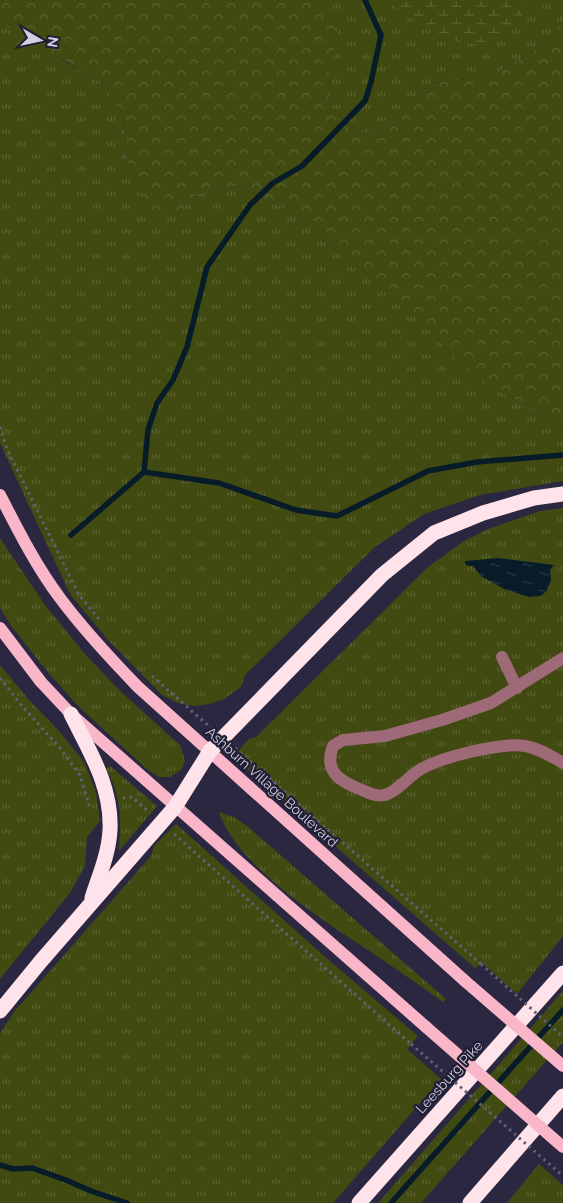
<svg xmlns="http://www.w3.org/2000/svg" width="563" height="1203" font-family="Raleway,sans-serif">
<defs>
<pattern id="grass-tufts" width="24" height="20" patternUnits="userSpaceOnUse" patternTransform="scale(1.25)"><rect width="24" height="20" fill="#414a10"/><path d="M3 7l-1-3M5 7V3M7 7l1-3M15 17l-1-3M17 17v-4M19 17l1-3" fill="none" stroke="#5c6332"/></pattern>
<pattern id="forest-crowns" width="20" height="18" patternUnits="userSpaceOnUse" patternTransform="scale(1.25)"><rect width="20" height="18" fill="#414a10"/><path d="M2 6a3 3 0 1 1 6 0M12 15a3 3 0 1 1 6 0" fill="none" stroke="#5c6332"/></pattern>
<pattern id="wetland-marsh" width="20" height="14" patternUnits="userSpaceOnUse" patternTransform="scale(1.25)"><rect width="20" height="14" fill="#414a10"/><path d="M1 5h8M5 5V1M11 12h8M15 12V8" fill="none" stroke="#5c6332"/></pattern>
<pattern id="water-ripples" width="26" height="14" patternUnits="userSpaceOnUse" patternTransform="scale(1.25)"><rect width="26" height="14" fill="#071b29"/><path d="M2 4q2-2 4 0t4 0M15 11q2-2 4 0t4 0" fill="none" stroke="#2a3b48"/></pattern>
</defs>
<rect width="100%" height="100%" fill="#2c2740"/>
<!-- grass -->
<g fill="url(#grass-tufts)">
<path d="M318 0H563V22L546 43 498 72 475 78 433 83 418 93 398 122 385 130 357 133 331 107 329 75 338 35 330 17Z"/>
<path d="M0 19 3 24 67 63 105 84 123 118 127 159 178 213 196 194 237 186 288 210 309 230 383 285 424 324 455 358 490 386 563 426V481L480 495 424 514 375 547 245 675 241 687 224 699 210 704 194 706 178 703 162 695 109 641 70 594 0 443Z"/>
<path d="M563 508V936L517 994 482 963 475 968 233 757 249 739 256 737 428 567 464 541 488 529 540 511Z"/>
<path d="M0 538 45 605 85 654 120 691 180 745 185 761 181 770 170 777H159L148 770 79 707 46 670 12 627 0 608Z"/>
<path d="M0 665 29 700 59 731 84 762 96 792 100 821 87 837 85 866 70 893 0 979Z"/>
<path d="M110 766 157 806 119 851C121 821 122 796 106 769Z"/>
<path d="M219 812 234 817 247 826 446 999 443 1002C419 985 395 968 371 952 325 921 236 866 219 812Z"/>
<path d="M176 824 331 962 418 1036 407 1049 441 1079 333 1203H0V1033L14 1012 151 856 154 846Z"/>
<path d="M563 991V1042L421 1203H378Z"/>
<path d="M539 1164 563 1185V1203H507Z"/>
</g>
<!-- forest -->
<path fill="url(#forest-crowns)" d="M0 0H318L330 17 338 35 329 75 331 107 357 133 385 130 398 122 418 93 433 83 475 78 498 72 546 43 563 22V426L490 386 455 358 424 324 383 285 309 230 288 210 237 186 196 194 178 213 147 209 127 159 123 118 105 84 26 39 3 24 0 19Z"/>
<!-- wetland -->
<path fill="url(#wetland-marsh)" d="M386 0H531C525 10 516 28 506 34 468 63 417 22 386 0Z"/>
<!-- water -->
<path fill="url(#water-ripples)" d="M499 558 554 565 550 570 551 580 546 592 540 596 529 597 504 589 481 576 473 566H467L465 563V561Z"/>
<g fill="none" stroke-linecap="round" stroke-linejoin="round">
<!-- stream -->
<g stroke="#071b29" stroke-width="5.5">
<path d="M144 472 219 483 296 510 337 516 428 471 477 462 563 455"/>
<path d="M71 535 144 472 148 430 157 403 173 380 187 347 207 267 250 205 273 183 302 166 365 101 371 82 381 35 365 0"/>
<path d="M0 1165 13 1169 32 1168 66 1180 91 1191 127 1203"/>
<path d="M391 1203 563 1010"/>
</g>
<!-- path -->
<g stroke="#635f75" stroke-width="3" stroke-dasharray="2.5 4" stroke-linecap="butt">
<path d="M0 427 7 449 79 595 100 620"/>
<path d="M152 676 211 728"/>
<path d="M0 678 22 706 59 747 80 775 89 805 92 804"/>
<path d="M235 748 481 964"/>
<path d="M123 798 132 797 150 813"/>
<path d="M174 834 411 1044"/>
</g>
<!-- minor -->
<g stroke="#9f6a78" stroke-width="12">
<path d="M502 657 517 688"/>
<path d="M563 658 491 703 442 720 385 736 343 740 333 746C323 772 341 782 362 790 369 793 376 797 384 795 396 793 410 775 421 769 442 757 502 742 525 746 538 748 551 756 563 763"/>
</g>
<!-- major -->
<g stroke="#f9b6c8" stroke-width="12">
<path d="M0 495C18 530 36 566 60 598 83 629 110 658 138 687L465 981"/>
<path d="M0 628 41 682 71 714 426 1027"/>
</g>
<!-- highway -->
<g stroke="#ffe3ea" stroke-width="15">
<path d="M71 714C90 752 112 787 110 830 109 853 99 876 92 898"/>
<path d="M0 1011 41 961 175 807 210 751 382 575 434 533 483 513 534 498 563 494"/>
<path d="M359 1203 563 973"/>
<path d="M470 1203 563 1096"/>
</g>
<!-- path-bridge -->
<g stroke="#635f75" stroke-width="3" stroke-dasharray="2.5 4" stroke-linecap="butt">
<path d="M481 964 563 1037"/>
<path d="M411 1044 563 1176"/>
</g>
<!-- major-bridge -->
<g stroke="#f9b6c8" stroke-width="12">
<path d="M465 981 563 1066"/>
<path d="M426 1027 563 1147"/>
</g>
</g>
<g text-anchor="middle" stroke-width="4.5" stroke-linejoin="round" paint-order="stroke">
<!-- street labels -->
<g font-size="14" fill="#d2d0e0" stroke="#221e35">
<text transform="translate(272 787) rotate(42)" y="5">Ashburn Village Boulevard</text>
<text transform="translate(449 1077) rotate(-48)" y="5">Leesburg Pike</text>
</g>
</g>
<!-- north arrow -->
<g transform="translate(40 40) rotate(99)" stroke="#221e35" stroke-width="4" paint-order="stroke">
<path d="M0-4L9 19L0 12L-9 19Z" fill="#d2d0e0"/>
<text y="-8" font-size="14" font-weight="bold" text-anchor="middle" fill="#d2d0e0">N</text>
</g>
</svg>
